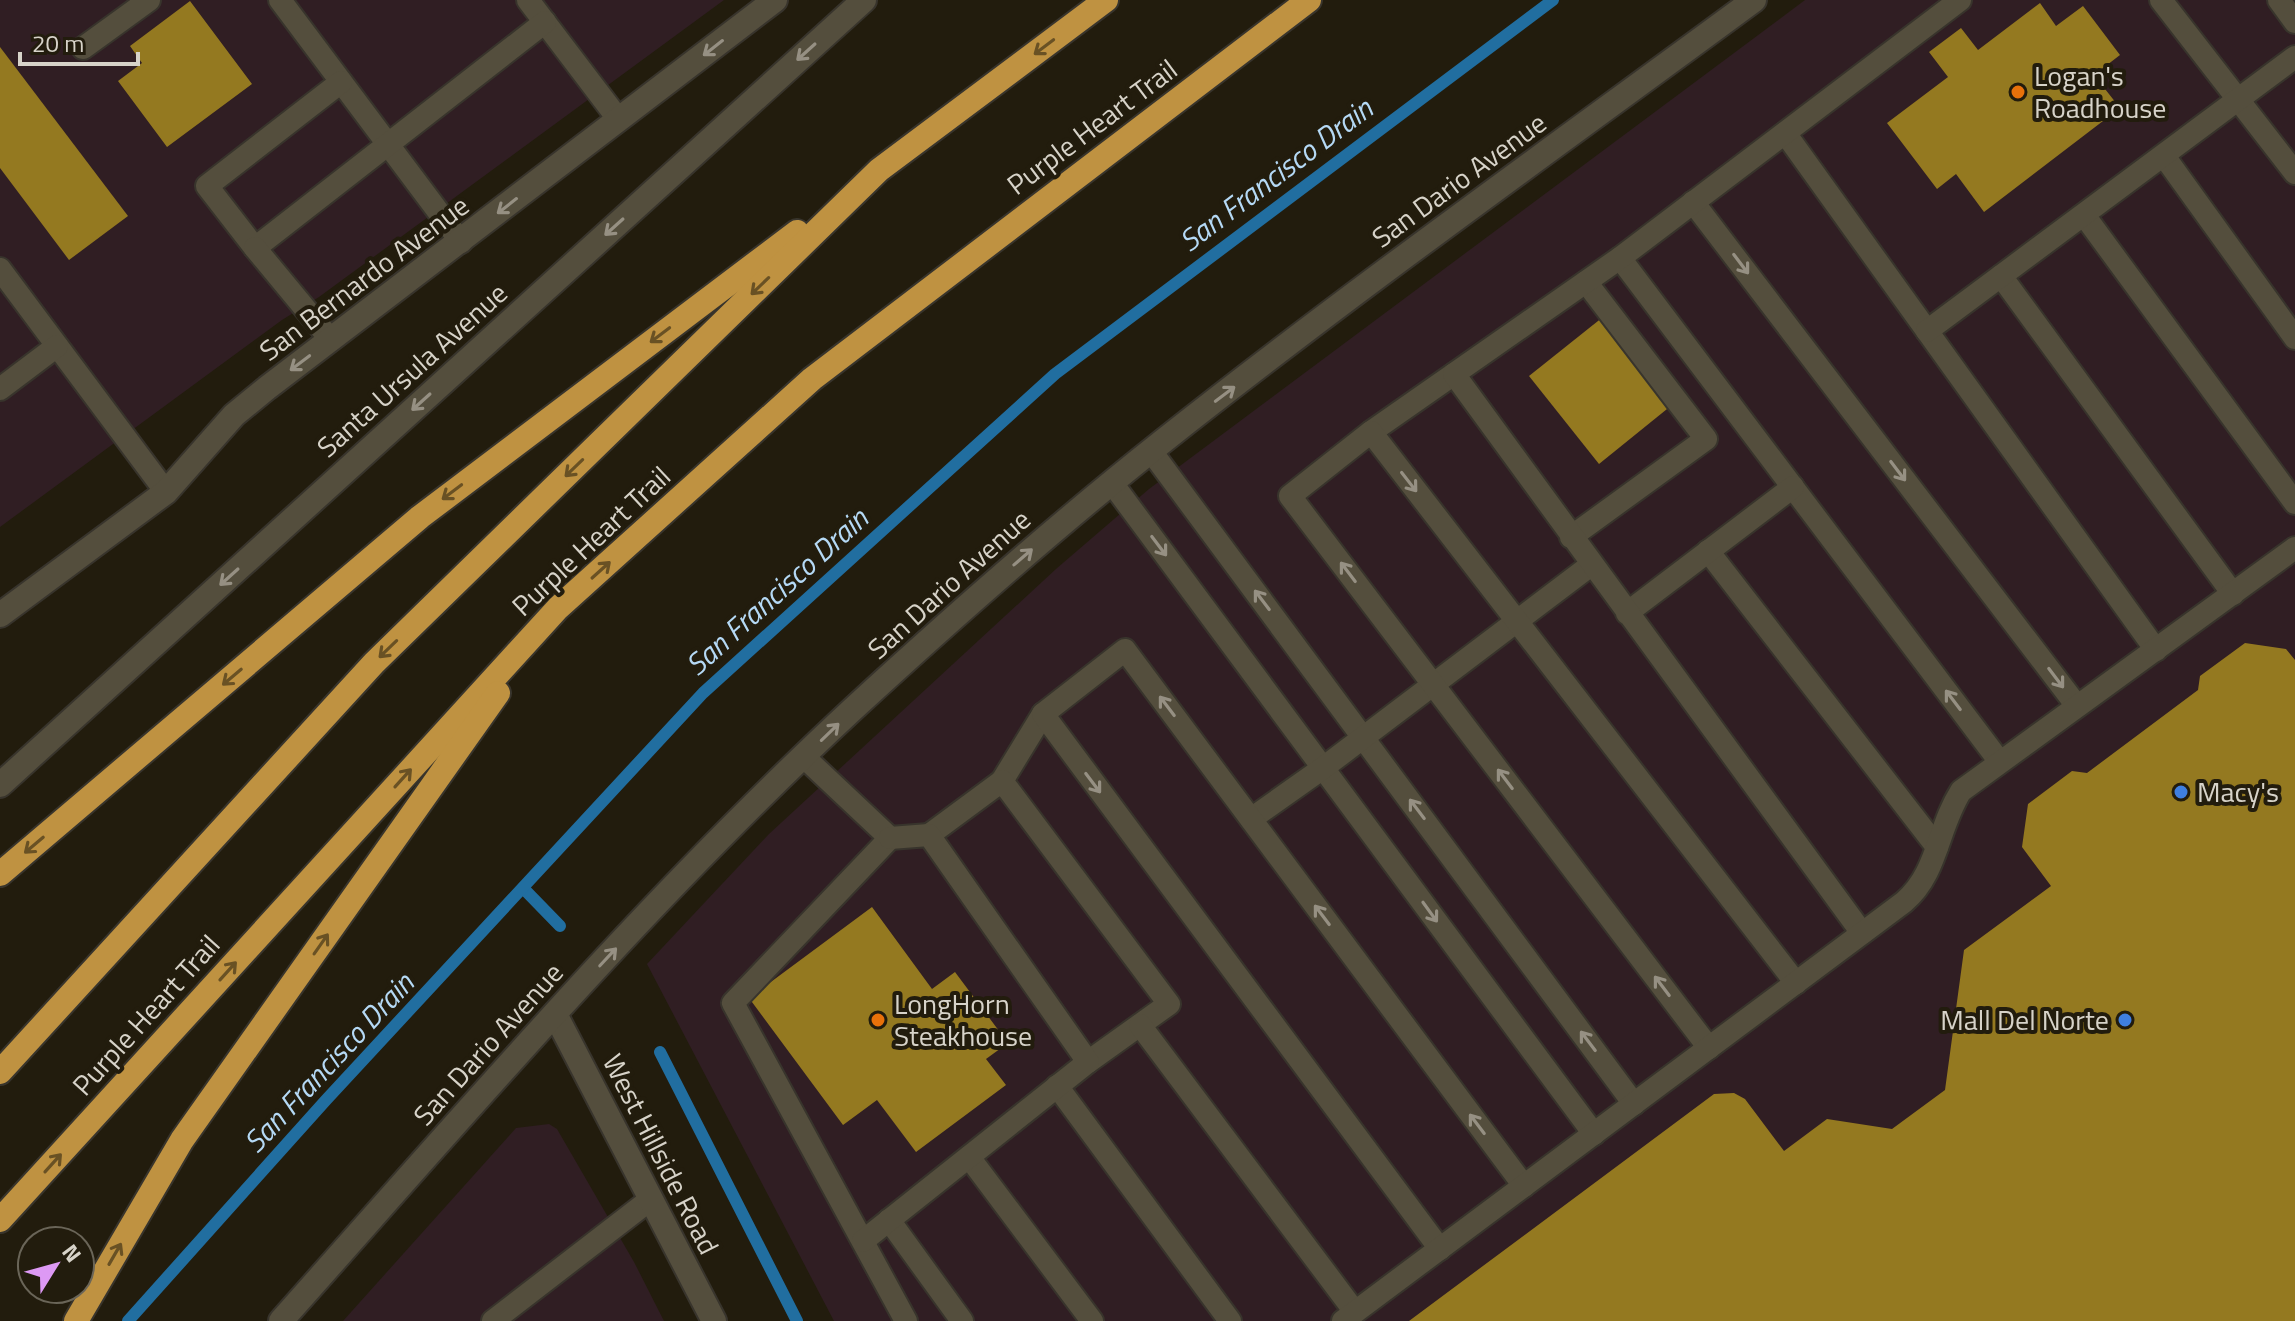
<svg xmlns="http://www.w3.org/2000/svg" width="2295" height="1321" font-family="'Titillium Web',sans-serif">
<rect width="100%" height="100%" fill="#221c0d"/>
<!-- commercial -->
<g fill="#301e23">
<path d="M0 0H724L319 297 282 320 0 527Z"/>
<path d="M1805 0H2295V1321H834L647 964 769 834 1056 569 1149 489Z"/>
<path d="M549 1124 557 1129 634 1262 664 1321H343L516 1128Z"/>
</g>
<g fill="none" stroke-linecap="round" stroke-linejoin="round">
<!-- stream -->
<g stroke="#216ea0" stroke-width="12">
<path d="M523 888 560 926"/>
<path d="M660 1052 797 1321"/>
<path d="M128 1321 326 1100 703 693 1055 374 1553 0"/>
</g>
</g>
<!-- building -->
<g fill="#947920">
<path d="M190 1 252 84 167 147 118 81 142 63 130 46Z"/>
<path d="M2040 3 2056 26 2083 6 2120 55 2094 75 2120 108 1984 212 1956 174 1937 189 1887 123 1948 77 1929 52 1961 28 1978 50Z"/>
<path d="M0 47 128 216 69 260 0 168Z"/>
<path d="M1603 317 1672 405 1599 464 1529 376Z"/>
<path d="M2245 643 2286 649 2295 660V1321H1409L1714 1094 1734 1093 1745 1099 1784 1151 1827 1119 1892 1129 1945 1090 1964 950 2051 886 2022 847 2028 804 2072 771 2087 773 2198 690 2200 676Z"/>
<path d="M872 907 932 989 955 972 1008 1043 986 1059 1006 1085 916 1152 877 1100 843 1125 749 998Z"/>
</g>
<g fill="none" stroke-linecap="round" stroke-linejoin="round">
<defs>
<g id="lane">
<path d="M280 0 461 242"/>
<path d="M528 0 619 120"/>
<path d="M2161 0 2295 173"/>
<path d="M2279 0 2295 22"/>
<path d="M83 48 149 0"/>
<path d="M341 82 207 186 255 248 545 22"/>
<path d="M1785 133 2156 650"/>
<path d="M2164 156 2295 338"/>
<path d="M1693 202 2077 706"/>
<path d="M2084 215 2295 503"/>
<path d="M255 248 331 340"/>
<path d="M1620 258 2000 762"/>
<path d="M0 269 166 492"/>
<path d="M2001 276 2233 594"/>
<path d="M1927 331 2295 57"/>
<path d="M0 389 57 346"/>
<path d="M1371 432 1454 374"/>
<path d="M1151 451 1634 1104"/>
<path d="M1112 483 1594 1134"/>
<path d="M1571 537 1706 439 1586 282"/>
<path d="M1708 551 1937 847"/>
<path d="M1627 613 1793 487"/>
<path d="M804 757 890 838 733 1003 906 1321"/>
<path d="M1002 781 1043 714"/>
<path d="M1251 819 1323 768 1591 565"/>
<path d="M929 835 1002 781 1169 1004 1088 1062"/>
<path d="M1862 933 1454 374 1620 258 1960 0"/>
<path d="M1140 1025 1355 1312"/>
<path d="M1709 1048 1290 496 1371 432 1796 983"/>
<path d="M1057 1086 1230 1321"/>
<path d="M969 1157 1092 1321"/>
<path d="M889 1220 962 1321"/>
<path d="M863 1241 1088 1062 929 835 890 838"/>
<path d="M1440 1249 1043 714 1125 650 1524 1186"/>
<path d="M493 1321 651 1199"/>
<path d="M1343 1321 1904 902C1938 873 1937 829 1961 791L2295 548"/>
</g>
<g id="secondary">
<path d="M0 615 166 492 234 415 267 388 775 0"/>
<path d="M0 785 864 0"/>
<path d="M555 1014 714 1321"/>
<path d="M281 1321C466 1113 648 899 853 709 953 617 1056 526 1162 442 1355 289 1556 146 1754 0"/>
</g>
<g id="highway">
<path d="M0 874 420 517 797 232"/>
<path d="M0 1072 374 663 879 170 1106 0"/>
<path d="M0 1220 558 608 812 379 1309 0"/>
<path d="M76 1321 182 1140 498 693"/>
</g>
</defs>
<!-- lane casing -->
<use href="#lane" stroke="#38342c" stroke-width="26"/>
<!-- secondary casing -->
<use href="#secondary" stroke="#38342c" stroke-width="28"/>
<!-- highway casing -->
<use href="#highway" stroke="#38342c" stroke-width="28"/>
<!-- lane -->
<use href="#lane" stroke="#544e3d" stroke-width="22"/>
<!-- secondary -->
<use href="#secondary" stroke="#544e3d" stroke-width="24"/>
<!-- highway -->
<use href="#highway" stroke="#bf9241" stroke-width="24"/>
</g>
<!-- one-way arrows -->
<defs><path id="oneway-shaft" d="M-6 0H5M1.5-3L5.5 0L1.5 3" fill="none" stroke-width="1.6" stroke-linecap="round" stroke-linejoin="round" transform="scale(2)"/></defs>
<g stroke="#695124">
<use href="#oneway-shaft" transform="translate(1044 47) rotate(143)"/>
<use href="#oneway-shaft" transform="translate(760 286) rotate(136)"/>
<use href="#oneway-shaft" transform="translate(660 335) rotate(143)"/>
<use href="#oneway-shaft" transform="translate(574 468) rotate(136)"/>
<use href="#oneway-shaft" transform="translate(452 492) rotate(143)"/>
<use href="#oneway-shaft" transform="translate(601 570) rotate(-42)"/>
<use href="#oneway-shaft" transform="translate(388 649) rotate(136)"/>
<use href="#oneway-shaft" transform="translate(232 677) rotate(140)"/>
<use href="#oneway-shaft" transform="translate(403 778) rotate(-48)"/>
<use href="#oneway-shaft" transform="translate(34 845) rotate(140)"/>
<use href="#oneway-shaft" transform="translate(321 944) rotate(-55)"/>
<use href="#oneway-shaft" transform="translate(228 971) rotate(-48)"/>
<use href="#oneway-shaft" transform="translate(53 1163) rotate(-48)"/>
<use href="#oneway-shaft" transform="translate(115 1254) rotate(-60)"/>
</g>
<g stroke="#969083">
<use href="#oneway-shaft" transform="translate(713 48) rotate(142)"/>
<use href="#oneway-shaft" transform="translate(806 52) rotate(138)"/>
<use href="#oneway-shaft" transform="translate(507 206) rotate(142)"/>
<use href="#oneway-shaft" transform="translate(614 227) rotate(138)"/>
<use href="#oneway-shaft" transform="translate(1741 264) rotate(53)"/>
<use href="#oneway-shaft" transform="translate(300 363) rotate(143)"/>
<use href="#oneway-shaft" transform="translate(1225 394) rotate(-37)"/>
<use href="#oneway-shaft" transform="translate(421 402) rotate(138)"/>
<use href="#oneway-shaft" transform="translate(1898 471) rotate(53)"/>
<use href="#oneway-shaft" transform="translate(1409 482) rotate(52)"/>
<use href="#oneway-shaft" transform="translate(1159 546) rotate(53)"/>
<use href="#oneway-shaft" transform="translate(1023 557) rotate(-41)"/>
<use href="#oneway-shaft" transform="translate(1348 572) rotate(-127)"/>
<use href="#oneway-shaft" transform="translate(229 577) rotate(138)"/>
<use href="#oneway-shaft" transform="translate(1262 600) rotate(-127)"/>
<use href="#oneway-shaft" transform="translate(2056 678) rotate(53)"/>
<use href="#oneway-shaft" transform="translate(1953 700) rotate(-127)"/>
<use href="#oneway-shaft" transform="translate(1167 706) rotate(-127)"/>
<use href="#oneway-shaft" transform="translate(830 732) rotate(-44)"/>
<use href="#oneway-shaft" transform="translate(1505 779) rotate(-127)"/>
<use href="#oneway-shaft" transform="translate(1093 783) rotate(53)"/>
<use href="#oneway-shaft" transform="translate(1417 809) rotate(-127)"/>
<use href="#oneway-shaft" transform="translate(1430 912) rotate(54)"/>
<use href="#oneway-shaft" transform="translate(1322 915) rotate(-127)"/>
<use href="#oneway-shaft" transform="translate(608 957) rotate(-47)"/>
<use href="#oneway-shaft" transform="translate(1662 986) rotate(-127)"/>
<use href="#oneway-shaft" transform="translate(1588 1041) rotate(-127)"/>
<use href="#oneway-shaft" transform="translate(1477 1124) rotate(-127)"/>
</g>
<!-- markers -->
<g fill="#e8710a" stroke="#221c0d" stroke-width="3">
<circle cx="2018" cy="92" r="8"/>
<circle cx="878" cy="1020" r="8"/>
</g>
<g fill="#3f7fe0" stroke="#221c0d" stroke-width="3">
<circle cx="2181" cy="792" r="8"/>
<circle cx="2125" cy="1020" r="8"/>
</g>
<g text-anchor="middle" stroke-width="8" stroke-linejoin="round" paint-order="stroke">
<!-- poi labels -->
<g font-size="28" fill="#d7d3c9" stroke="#221c0d" text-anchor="start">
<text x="2034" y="86">Logan's<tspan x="2034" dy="32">Roadhouse</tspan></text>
<text x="2197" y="802">Macy's</text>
<text x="894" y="1014">LongHorn<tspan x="894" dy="32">Steakhouse</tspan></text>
<text x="2109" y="1030" text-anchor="end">Mall Del Norte</text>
</g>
<!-- street labels -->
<g font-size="28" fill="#d7d3c9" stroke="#221c0d">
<text transform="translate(1092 127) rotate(-37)" y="10">Purple Heart Trail</text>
<text transform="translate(1459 180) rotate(-36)" y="10">San Dario Avenue</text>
<text transform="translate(364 278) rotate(-37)" y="10">San Bernardo Avenue</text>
<text transform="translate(412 370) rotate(-42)" y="10">Santa Ursula Avenue</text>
<text transform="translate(591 541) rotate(-43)" y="10">Purple Heart Trail</text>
<text transform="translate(949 584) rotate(-42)" y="10">San Dario Avenue</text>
<text transform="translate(146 1015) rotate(-48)" y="10">Purple Heart Trail</text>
<text transform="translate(488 1044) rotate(-48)" y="10">San Dario Avenue</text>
<text transform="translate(661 1154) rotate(63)" y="10">West Hillside Road</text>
</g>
<!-- water labels -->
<g font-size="30" font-style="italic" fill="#b5d9f5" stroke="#221c0d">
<text transform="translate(1276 175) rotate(-37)" y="10">San Francisco Drain</text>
<text transform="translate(777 592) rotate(-42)" y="10">San Francisco Drain</text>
<text transform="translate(329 1063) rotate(-47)" y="10">San Francisco Drain</text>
</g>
</g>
<!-- north arrow -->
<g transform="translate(56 1265) rotate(53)"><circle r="38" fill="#221c0d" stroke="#6a6558" stroke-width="2"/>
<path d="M0-6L14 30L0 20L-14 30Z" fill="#dd99f4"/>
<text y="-12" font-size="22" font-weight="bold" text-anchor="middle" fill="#d7d3c9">N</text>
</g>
<!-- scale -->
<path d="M20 52v12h118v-12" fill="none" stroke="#d7d3c9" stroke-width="4"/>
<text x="32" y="52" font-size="24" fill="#d7d3c9" stroke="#221c0d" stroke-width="6" paint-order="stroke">20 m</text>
</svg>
